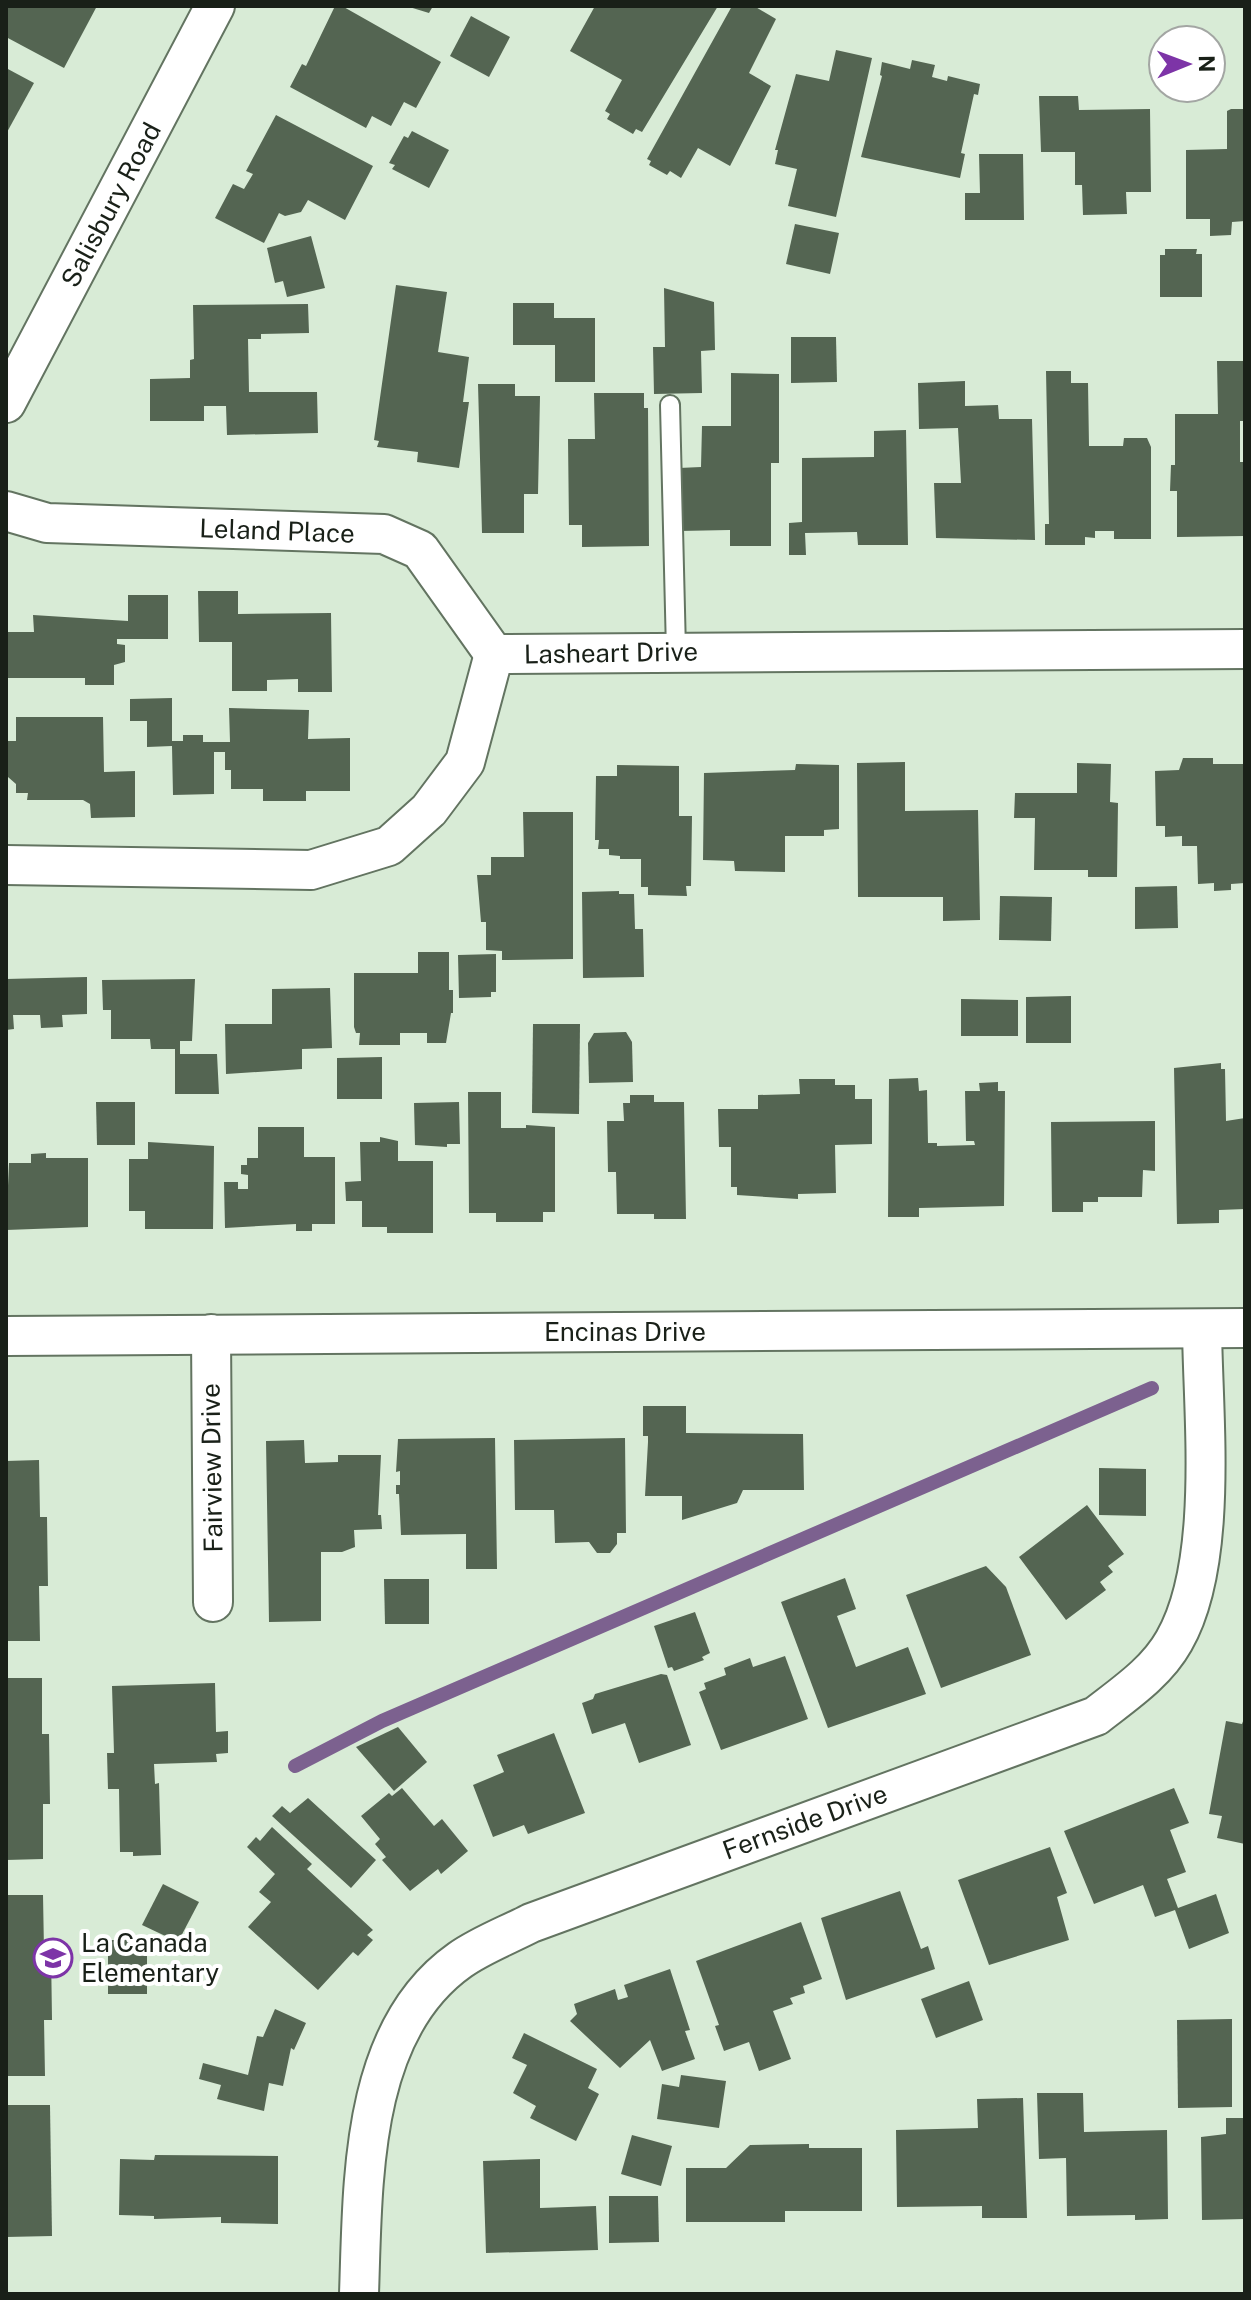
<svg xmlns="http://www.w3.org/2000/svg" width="1251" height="2300" font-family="'Public Sans',sans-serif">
<rect width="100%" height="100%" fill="#d8ebd6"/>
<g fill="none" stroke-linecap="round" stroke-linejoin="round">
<!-- stream -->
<path stroke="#7c618f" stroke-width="14" d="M295 1766 382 1721 1152 1388"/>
</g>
<!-- building -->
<g fill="#546552">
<path d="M6 6H97L64 68 6 37Z"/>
<path d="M335 6H342L441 62 416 108 404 102 391 126 372 116 366 128 290 87 302 64 306 66Z"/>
<path d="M406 6H433L429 13Z"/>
<path d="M595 6H718L642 132 636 129 633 134 607 119 610 114 605 111 622 80 570 51Z"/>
<path d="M732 6H754L776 19 749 73 771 86 730 166 698 148 681 178 670 171 667 175 649 165 651 161 647 159Z"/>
<path d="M471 16 510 37 489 77 450 56Z"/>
<path d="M836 50 872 58 836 217 788 206 797 169 775 164 778 150H775L796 74 829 81Z"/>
<path d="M912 60 935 65 932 77 947 81 948 76 980 84 978 95 974 94 961 153 965 154 960 178 861 157 882 76 880 75 882 62 910 69Z"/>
<path d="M6 68 34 83 6 134Z"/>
<path d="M1039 96H1078L1079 110 1150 109 1151 192H1126L1127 214 1083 215 1082 185H1075V152H1041Z"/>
<path d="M1231 109H1245V221L1232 222 1231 235 1210 236V219H1186V150L1227 149V111Z"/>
<path d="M276 115 373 166 345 220 308 200 301 212 285 216 279 213 264 243 215 218 233 184 244 189 253 174 246 171Z"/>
<path d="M412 131 449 150 429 188 392 169 395 165 389 163 404 136 408 138Z"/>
<path d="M979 154H1023L1024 220H965V193H980Z"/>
<path d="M795 224 839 233 830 274 786 264Z"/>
<path d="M311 236 325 288 287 297 283 281 275 283 267 248Z"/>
<path d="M1165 249H1197L1196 254H1202V297H1160V255H1165Z"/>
<path d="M396 285 447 292 438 352 469 357 463 402H469L459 468 417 462 418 452 377 447 379 441 374 440Z"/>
<path d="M664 288 714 302 715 350 701 351 702 393 654 394 653 347H665Z"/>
<path d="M513 303H554V318H595V382H555V345H513Z"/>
<path d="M308 304 309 333 261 334V339H248L249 392H317L318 433 227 435 226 406H204V421H150V379L190 378V360L194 359 193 305Z"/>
<path d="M791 337H836L837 382 791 383Z"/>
<path d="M1217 361H1245V421H1240V462H1245V536L1177 537V491H1170L1171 465H1175V414H1218Z"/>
<path d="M1046 371H1071V383H1088L1089 446H1123L1124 438H1147L1151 447V539H1114V531H1095V538L1085 537V545H1045V524H1049Z"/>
<path d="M731 373 779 374V463H771V546H730V530L679 531V468L701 467 702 426H731Z"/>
<path d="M965 381V406L998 405 999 419H1032L1035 540 936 538 934 483H961L958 428 919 429 918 383Z"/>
<path d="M478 384H515V396H540L538 494H524V533H482Z"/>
<path d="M594 393H644V408H648L649 546 582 547V525H569L568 439H595Z"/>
<path d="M906 430 908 545H858L857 532 805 533 806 555H789V523L802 522V458L874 457V431Z"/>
<path d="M198 591H238V614L331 613 332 692H298V679L267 680V691H232V642H199Z"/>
<path d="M128 595H168V639H117V644L125 645V662L114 665V685H85V678H6V632H34L33 615 128 621Z"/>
<path d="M172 698V741H183V735H203V742H230L229 708 309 710 308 739 350 738V791H306V801H263V789H231V770H225V752H214V794L173 795 172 746 147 747V721H130V699Z"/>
<path d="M16 717H103L104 772 135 771V817L91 818 90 804 83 800H27L28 793H16V784L8 777V741H16Z"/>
<path d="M1183 758H1213V764H1245V883L1231 884V890L1214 891V883L1198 884 1197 846H1182V836L1165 837V826H1156L1155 771 1179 770Z"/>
<path d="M905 762V811L978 810 980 920 943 921V897H858L857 763Z"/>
<path d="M1077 763 1111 764 1110 802 1118 803 1117 877H1088V870H1034L1035 818H1014L1015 793H1077Z"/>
<path d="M796 764 839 765V829L824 830V836H785V872L735 871 734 861 703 860 704 773 795 770Z"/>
<path d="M617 765 679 766V816H692L691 886H686L687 896 648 895V887H641V859H620V856L609 855V849H598L599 840H595L596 776H617Z"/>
<path d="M523 812H573V959L502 960V951L486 950V922H481L477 875H491V857H524Z"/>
<path d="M1177 886 1178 928 1135 929V887Z"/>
<path d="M619 891V894H634L635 929H643L644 977 583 978 582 892Z"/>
<path d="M1000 896 1052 897 1051 941 999 940Z"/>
<path d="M418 952H449V990H453V1013H451L446 1043H427V1033H400V1045H359L360 1033H356L354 1027V973H418Z"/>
<path d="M496 954V992H491V997L459 998 458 955Z"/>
<path d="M87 977V1014L62 1015 63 1027 41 1028 40 1015H13L14 1029 6 1030V979Z"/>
<path d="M195 979 192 1041H180V1054H217L219 1094H175V1049H151L150 1039H111V1010H103L102 980Z"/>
<path d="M330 988 332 1048 302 1049V1069L226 1074 225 1024H272V989Z"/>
<path d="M1071 996V1043H1026V997Z"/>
<path d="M961 999 1018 1000V1036H961Z"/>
<path d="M533 1024H580L579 1114 532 1113Z"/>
<path d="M626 1032 632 1042 633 1082 589 1083 588 1043 594 1033Z"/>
<path d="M382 1057V1099H337V1058Z"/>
<path d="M1221 1063V1069H1225L1226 1121 1245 1118V1209L1219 1210V1223L1177 1224 1174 1068Z"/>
<path d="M918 1078 919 1091 927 1090 928 1143H937V1146L975 1145 974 1141H966L965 1091H980L979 1083 998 1082V1091H1005L1004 1206 919 1208V1217H888L889 1079Z"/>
<path d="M799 1079H835V1085H855V1099H872V1144L835 1145 836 1193 798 1194V1199L737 1195V1187H731V1147H719L718 1109H758V1095L800 1094Z"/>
<path d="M468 1092H501V1128H526V1125L555 1127V1212H543V1222H496V1213H469Z"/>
<path d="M630 1095H654V1102H684L686 1219H654V1214H617L616 1172H608L607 1121H624L623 1103H630Z"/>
<path d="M96 1102H135V1145H97Z"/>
<path d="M459 1102 460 1144H447V1147L415 1145 414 1103Z"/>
<path d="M1155 1121V1171L1143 1170 1142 1197H1098V1202H1083V1212H1052L1051 1122Z"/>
<path d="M258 1127H304V1157H335V1224H312V1231H296V1224L225 1228 224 1182H238V1189H248V1175L241 1174V1165H247V1158H258Z"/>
<path d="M380 1137 398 1141V1161H433V1233H387V1227H362V1201H346L345 1182 361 1181 360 1142H380Z"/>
<path d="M148 1142 214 1146 213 1229H145V1211H129V1159H148Z"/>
<path d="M46 1153V1158H88V1227L6 1230 9 1163H31V1154Z"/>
<path d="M643 1406H686V1433L803 1434 804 1490H743L737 1503 682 1520V1496H645L648 1442V1436H643Z"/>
<path d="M495 1438 497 1569H466V1534L401 1535 399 1494H396V1485H400V1471L396 1472 398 1439Z"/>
<path d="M625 1438 626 1533H617V1544L610 1553H597L589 1542 555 1543 554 1510H515L514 1440Z"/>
<path d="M304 1440 305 1463 338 1462V1455H381L378 1515H381L382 1529 354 1530 355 1547 342 1552H321V1621L269 1622 266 1441Z"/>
<path d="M39 1460 40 1517H47L48 1586H39L40 1641H6V1461Z"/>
<path d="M1099 1468 1146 1469V1516L1099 1515Z"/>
<path d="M1087 1505 1124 1554 1108 1566 1113 1572 1100 1582 1106 1590 1066 1620 1019 1557Z"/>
<path d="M986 1566 1006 1587 1031 1655 941 1688 906 1595Z"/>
<path d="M845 1578 856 1609 837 1616 856 1667 908 1647 926 1694 828 1728 781 1602Z"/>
<path d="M384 1579H429V1624H385Z"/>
<path d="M695 1612 710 1653 702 1657 704 1660 674 1671 672 1667 668 1668 654 1626Z"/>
<path d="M785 1656 808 1719 721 1750 699 1692 706 1689 704 1683 726 1675 724 1668 750 1658 753 1667Z"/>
<path d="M661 1674 667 1675 691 1745 639 1763 625 1723 592 1734 582 1703 593 1699 595 1694Z"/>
<path d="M6 1678H42V1734H49L50 1804H43V1859L6 1860Z"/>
<path d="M215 1683 216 1732 228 1731V1753L216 1754 217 1762 154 1764 155 1784 159 1783 161 1855 133 1856V1852H120L119 1789H108L107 1753H114L112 1686Z"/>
<path d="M1245 1716V1844L1217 1838 1222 1816 1209 1814 1226 1721 1242 1724Z"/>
<path d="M398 1727 427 1762 394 1791 356 1747Z"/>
<path d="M554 1733 585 1813 528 1834 524 1825 493 1837 473 1785 504 1772 497 1755Z"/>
<path d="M402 1788 434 1826 442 1819 468 1851 441 1874 438 1869 410 1891 382 1860 386 1857 375 1844 380 1839 361 1816 389 1793 392 1796Z"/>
<path d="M1174 1788 1189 1823 1170 1830 1186 1872 1167 1879 1178 1908 1216 1894 1229 1933 1189 1949 1175 1910 1155 1917 1143 1885 1094 1904 1064 1831Z"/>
<path d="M308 1798 376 1860 351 1888 272 1816 282 1806 290 1813Z"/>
<path d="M272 1827 312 1864 307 1869 373 1930 367 1935 373 1940 358 1956 353 1952 318 1990 248 1927 271 1902 259 1892 275 1874 247 1847 256 1837 260 1841Z"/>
<path d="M1050 1847 1067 1893 1057 1897 1069 1940 989 1965 958 1880Z"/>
<path d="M163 1884 199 1902 178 1942 142 1925Z"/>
<path d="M900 1891 921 1949 928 1946 935 1969 846 2000 821 1918Z"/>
<path d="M6 1895H43L44 1951H51L52 2020H44L45 2076H6Z"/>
<path d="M801 1922 822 1979 803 1986 805 1993 790 1998 793 2004 773 2011 791 2059 759 2071 749 2042 724 2051 715 2026 719 2025 696 1961Z"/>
<path d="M108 1940H130V1953H147V1994H108Z"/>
<path d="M670 1969 690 2030 685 2031 695 2059 662 2071 650 2040 620 2068 570 2021 577 2014 574 2004 615 1989 618 2000 628 1997 624 1985Z"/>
<path d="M969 1981 983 2020 936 2038 921 1999Z"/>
<path d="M275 2009 306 2023 294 2050 291 2048 283 2086 269 2083 264 2111 217 2099 221 2085 199 2079 203 2063 248 2075 257 2036 263 2037Z"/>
<path d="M1232 2019V2107L1178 2108 1177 2020Z"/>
<path d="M524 2033 597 2069 588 2088 599 2094 576 2141 530 2118 536 2106 513 2093 527 2065 512 2058Z"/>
<path d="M681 2075 726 2081 719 2128 657 2119 662 2084 679 2087Z"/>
<path d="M1037 2093H1083L1084 2132 1167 2130 1168 2219 1135 2220V2215L1067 2216 1066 2158 1039 2159Z"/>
<path d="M1023 2098 1027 2218H982V2206L897 2207 896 2130 978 2128 977 2099Z"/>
<path d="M6 2105H50L52 2236 6 2237Z"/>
<path d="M1226 2118H1245V2219L1202 2220 1201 2137 1226 2134Z"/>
<path d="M632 2135 672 2146 661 2186 621 2174Z"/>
<path d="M809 2144V2148H862V2211H785V2222H686V2168H726L750 2145Z"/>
<path d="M155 2155 278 2156V2224L221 2223V2217L154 2219V2216L119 2215 120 2159 154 2160Z"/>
<path d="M540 2159V2208L596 2206 598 2250 486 2253 483 2161Z"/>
<path d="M609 2196H658L659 2242 609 2243Z"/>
</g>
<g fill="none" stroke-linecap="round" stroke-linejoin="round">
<defs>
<path id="service" d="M670 405 676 651"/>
<g id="minor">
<path d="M6 403 215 6"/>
<path d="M6 511 47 523 384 534 420 550 494 654"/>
<path d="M6 865 311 870 389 846 429 810 465 762 494 654 1245 649"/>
<path d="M211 1334 213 1602"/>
<path d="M6 1336 1245 1328"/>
<path d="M359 2294C363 2183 359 2031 460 1960 481 1945 508 1935 531 1923L1096 1716C1124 1694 1156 1673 1174 1641 1219 1563 1203 1418 1202 1329"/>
</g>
</defs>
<!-- service casing -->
<use href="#service" stroke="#637461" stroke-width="22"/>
<!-- minor casing -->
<use href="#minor" stroke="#637461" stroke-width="42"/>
<!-- service -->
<use href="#service" stroke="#fff" stroke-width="18"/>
<!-- minor -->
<use href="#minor" stroke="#fff" stroke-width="38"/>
</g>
<!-- icons -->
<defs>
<symbol id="school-ring" viewBox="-11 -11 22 22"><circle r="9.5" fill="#fff" stroke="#7d34a7" stroke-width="1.5"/><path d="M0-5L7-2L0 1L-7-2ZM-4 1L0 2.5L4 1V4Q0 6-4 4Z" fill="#7d34a7"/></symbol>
</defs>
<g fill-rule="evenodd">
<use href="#school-ring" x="31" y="1936" width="44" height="44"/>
</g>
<g text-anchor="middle" stroke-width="8" stroke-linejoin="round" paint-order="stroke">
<!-- street labels -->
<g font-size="26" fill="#192018" stroke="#fff">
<text transform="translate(111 205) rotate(-62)" y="9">Salisbury Road</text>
<text transform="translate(277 531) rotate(2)" y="9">Leland Place</text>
<text transform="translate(611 653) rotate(-1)" y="9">Lasheart Drive</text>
<text x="625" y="1341">Encinas Drive</text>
<text transform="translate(212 1468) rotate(-91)" y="9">Fairview Drive</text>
<text transform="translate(805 1822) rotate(-20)" y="9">Fernside Drive</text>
</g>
<!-- poi labels -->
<g font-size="26" fill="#192018" stroke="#fff" text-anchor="start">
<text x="81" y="1952">La Canada<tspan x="81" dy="30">Elementary</tspan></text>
</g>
</g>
<!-- border -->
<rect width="1251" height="2300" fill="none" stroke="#192018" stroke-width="16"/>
<!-- north arrow -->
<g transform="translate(1187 64) rotate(89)"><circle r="38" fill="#ffffff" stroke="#a3a6a3" stroke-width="2"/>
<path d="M0-6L14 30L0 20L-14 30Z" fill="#7d34a7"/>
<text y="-12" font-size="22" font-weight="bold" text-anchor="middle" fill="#192018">N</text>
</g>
</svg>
